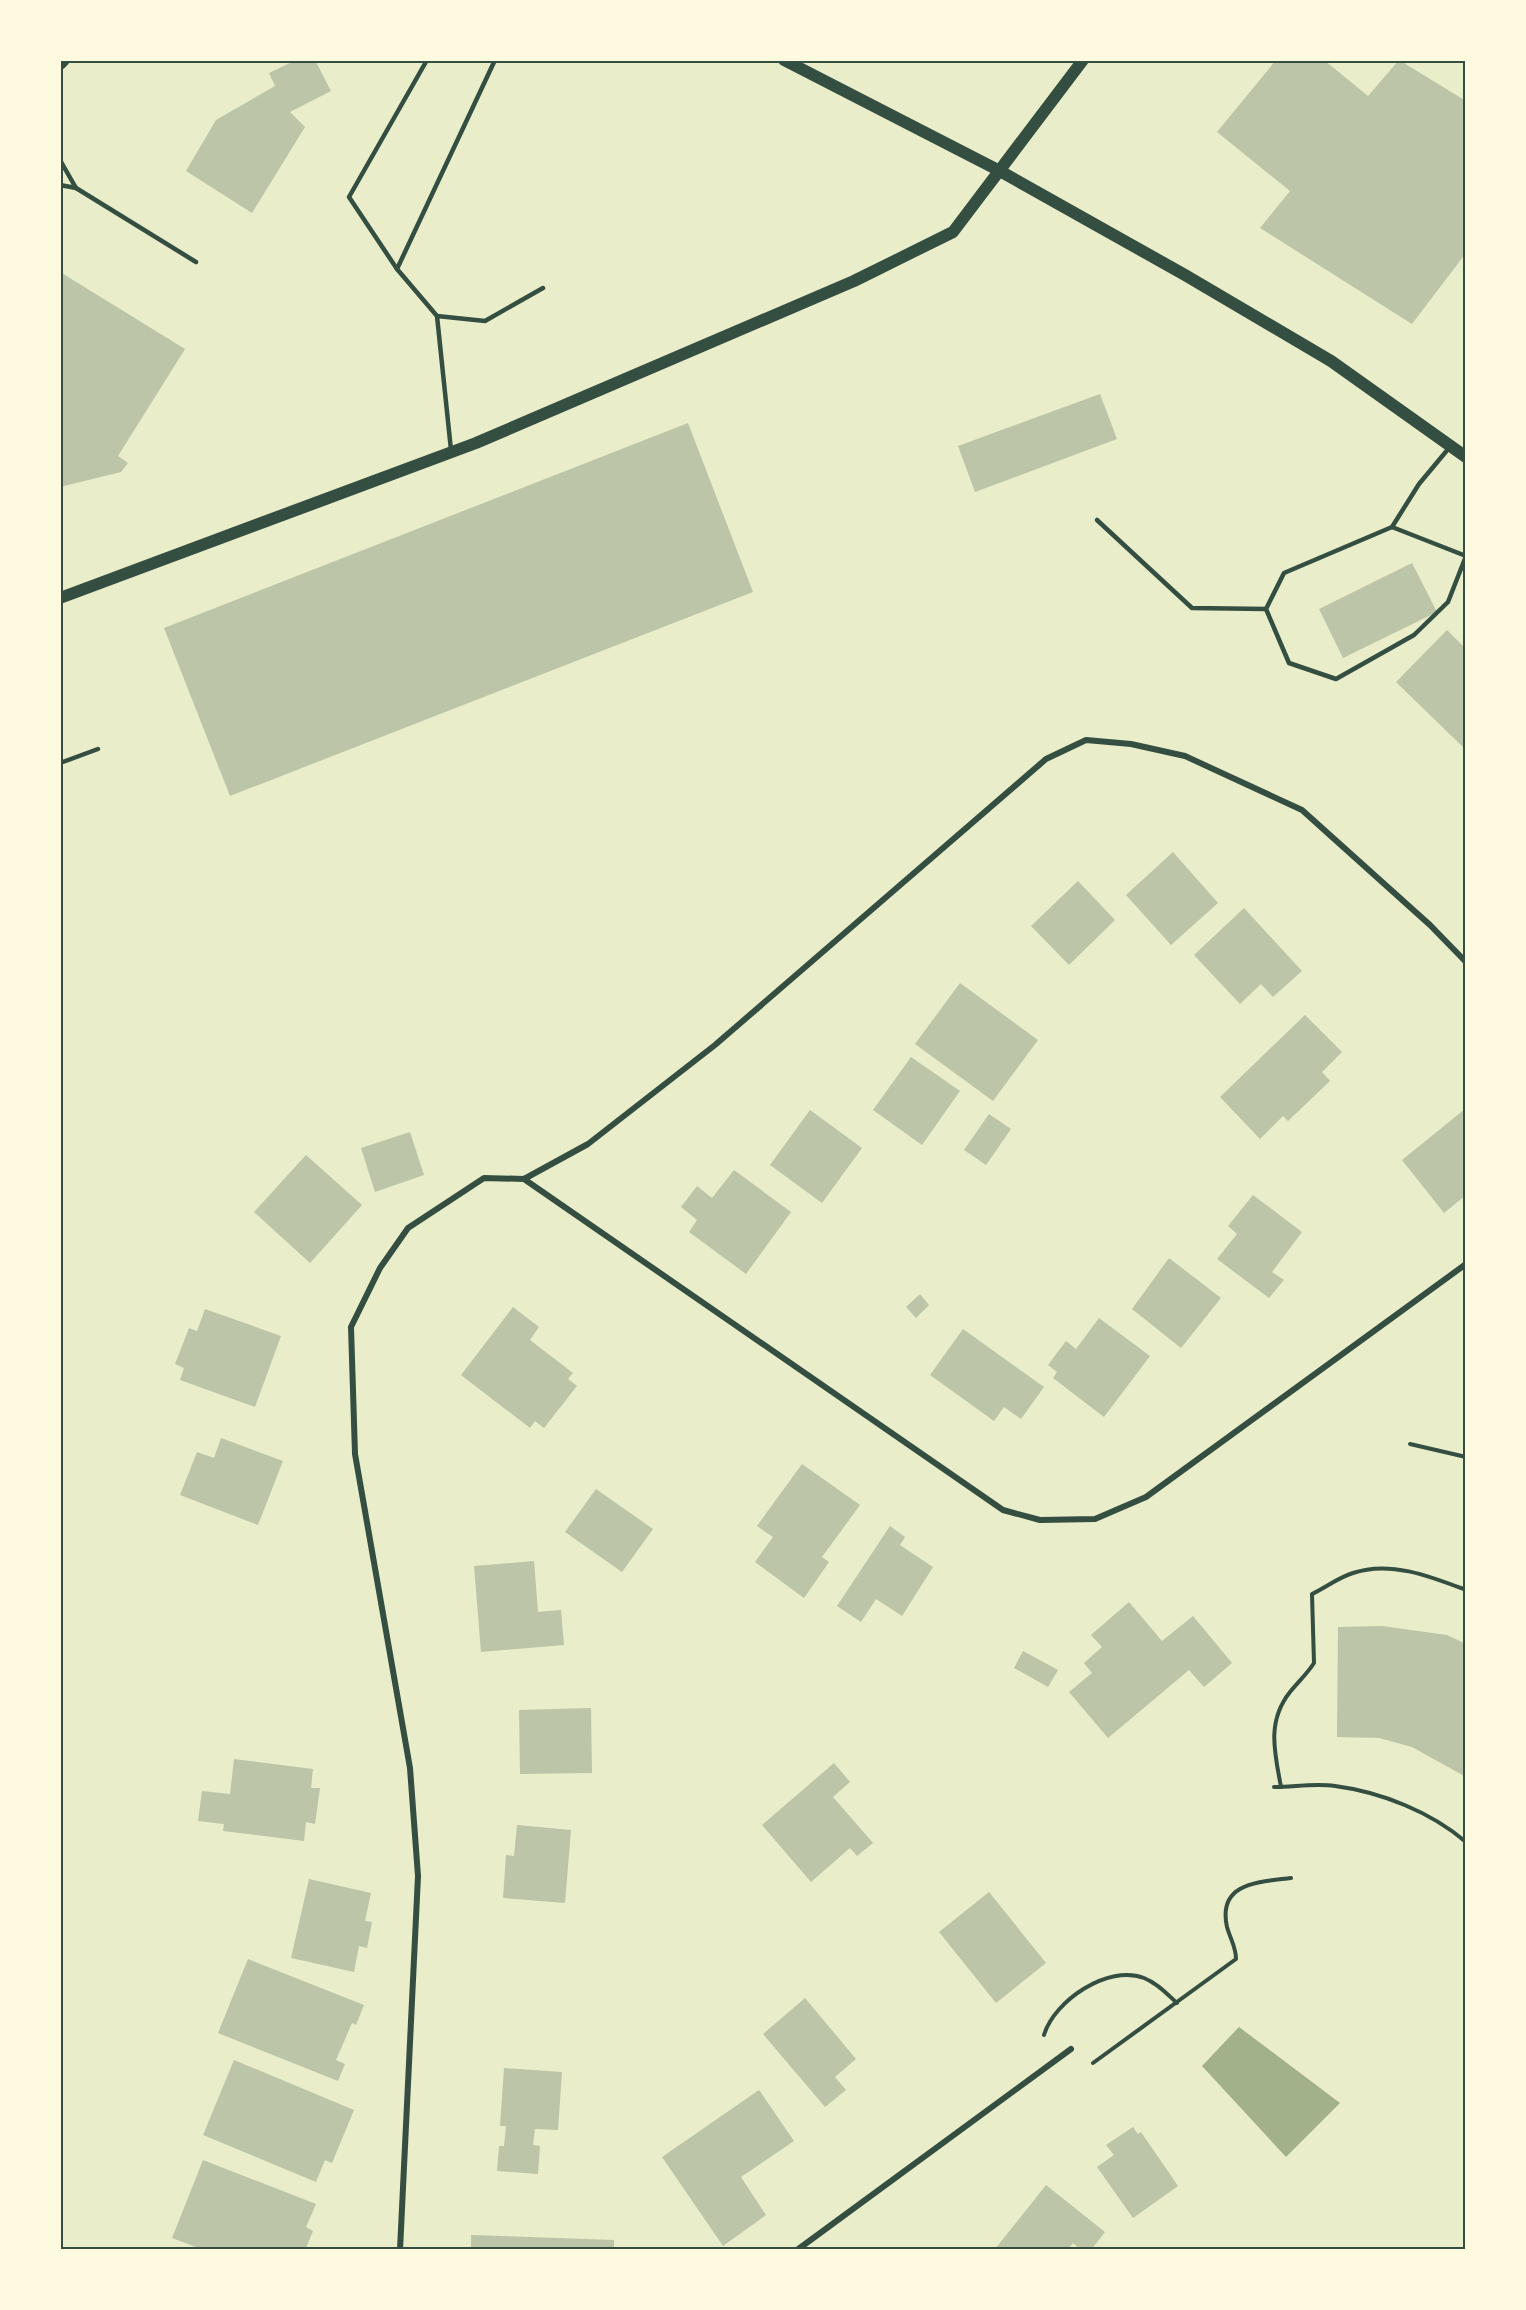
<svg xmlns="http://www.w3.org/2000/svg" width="1526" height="2310" font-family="Roboto,sans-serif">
<rect width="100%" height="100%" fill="#e9edc9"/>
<!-- water -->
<path fill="#a3b18a" d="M1239 2027 1340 2103 1286 2157 1202 2066Z"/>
<!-- building -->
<g fill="#bcc5a7">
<path d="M296 60H315L331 91 290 112 305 127 252 213 186 171 216 120 275 86 269 73Z"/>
<path d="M1276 60H1324L1368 96 1399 60 1466 101V253L1412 324 1260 228 1290 191 1217 132Z"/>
<path d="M60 272 185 349 118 456 128 463 121 472 60 487Z"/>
<path d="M1100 394 1117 439 975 492 958 446Z"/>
<path d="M688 423 753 592 230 796 164 628Z"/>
<path d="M1412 563 1437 612 1343 658 1319 609Z"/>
<path d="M1447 630 1466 649V750L1396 682Z"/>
<path d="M1173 852 1218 903 1171 945 1126 895Z"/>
<path d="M1078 881 1115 920 1069 965 1031 926Z"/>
<path d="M1244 908 1302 971 1273 997 1261 984 1240 1004 1194 955Z"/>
<path d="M960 983 1038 1040 993 1101 915 1044Z"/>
<path d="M1305 1015 1342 1052 1322 1072 1330 1081 1288 1121 1283 1116 1260 1139 1220 1097Z"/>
<path d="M911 1057 960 1091 922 1145 873 1110Z"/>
<path d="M1465 1109 1466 1195 1444 1213 1402 1160Z"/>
<path d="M810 1110 862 1148 822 1203 770 1165Z"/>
<path d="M989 1114 1011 1129 986 1165 964 1150Z"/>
<path d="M410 1132 424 1175 375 1192 361 1148Z"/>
<path d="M306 1155 362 1205 310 1263 254 1212Z"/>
<path d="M734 1170 791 1212 746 1274 689 1232 697 1220 681 1207 697 1186 712 1198Z"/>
<path d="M1253 1195 1302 1232 1272 1272 1284 1280 1269 1298 1217 1259 1237 1234 1228 1226Z"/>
<path d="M1169 1258 1221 1298 1181 1348 1132 1309Z"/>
<path d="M920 1294 929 1305 916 1318 906 1307Z"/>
<path d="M513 1307 539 1327 530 1340 573 1373 568 1379 577 1386 544 1428 535 1421 530 1428 461 1375Z"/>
<path d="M205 1309 281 1336 255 1407 180 1380 184 1368 175 1364 189 1328 197 1331Z"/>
<path d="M1099 1318 1150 1356 1104 1417 1053 1378 1057 1372 1048 1365 1066 1341 1076 1349Z"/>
<path d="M963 1329 1044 1387 1021 1419 1004 1407 994 1421 930 1375Z"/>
<path d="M221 1438 283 1461 258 1525 180 1495 197 1452 214 1458Z"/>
<path d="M802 1464 860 1505 822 1557 829 1562 804 1598 755 1562 773 1537 757 1526Z"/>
<path d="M596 1489 653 1529 622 1572 565 1532Z"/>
<path d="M890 1526 905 1537 900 1545 933 1567 902 1616 876 1599 861 1622 837 1606Z"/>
<path d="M534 1561 538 1612 561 1610 564 1645 481 1652 474 1566Z"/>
<path d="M1129 1602 1162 1641 1193 1616 1232 1663 1204 1687 1189 1670 1108 1738 1069 1692 1092 1673 1084 1663 1102 1647 1091 1635Z"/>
<path d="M1382 1626 1447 1635 1466 1644V1777L1412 1747 1379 1738 1337 1737 1338 1627Z"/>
<path d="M1023 1651 1058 1670 1048 1687 1014 1668Z"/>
<path d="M591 1708 592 1773 520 1774 519 1710Z"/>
<path d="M234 1759 313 1769 311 1788H320L315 1824 306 1822 304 1841 223 1831 224 1824 198 1821 202 1791 230 1794Z"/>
<path d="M834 1763 850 1782 833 1797 873 1843 857 1856 850 1848 811 1882 762 1825Z"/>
<path d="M517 1825 571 1830 565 1903 503 1898 506 1855 514 1856Z"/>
<path d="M309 1879 371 1893 365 1921 372 1922 367 1948 359 1946 354 1972 291 1958Z"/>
<path d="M989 1892 1046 1963 996 2003 939 1932Z"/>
<path d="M248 1959 364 2005 356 2025 352 2023 336 2060 345 2064 338 2081 218 2033Z"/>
<path d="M805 1998 856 2059 835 2077 846 2090 825 2107 763 2034Z"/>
<path d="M234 2060 354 2110 332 2163 325 2160 316 2182 203 2135Z"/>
<path d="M504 2068 562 2072 558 2130 535 2129 533 2145 540 2146 538 2174 497 2171 499 2146H504L506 2126H500Z"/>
<path d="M759 2090 794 2141 741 2177 766 2215 723 2246 662 2157Z"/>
<path d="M1133 2127 1138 2134 1141 2132 1178 2186 1133 2218 1097 2167 1114 2155 1106 2145Z"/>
<path d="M203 2160 316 2204 306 2227 313 2231 305 2250H204L172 2238Z"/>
<path d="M1046 2185 1105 2232 1091 2250H1081L1073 2243 1068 2250H997L995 2249Z"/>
<path d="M471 2235 614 2240V2250H471Z"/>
</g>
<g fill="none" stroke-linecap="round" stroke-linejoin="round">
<!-- path -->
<g stroke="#344e41" stroke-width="4">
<path d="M1410 1444 1466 1457"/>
<path d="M1274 1787C1294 1787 1315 1783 1335 1786 1381 1792 1431 1812 1466 1842"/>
<path d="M1281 1787C1275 1754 1266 1722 1290 1692 1298 1682 1307 1674 1314 1663L1312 1594C1325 1588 1339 1577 1353 1573 1390 1560 1432 1577 1466 1590"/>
<path d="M1044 2035C1054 2001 1108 1964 1144 1978 1157 1983 1167 1994 1177 2003"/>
<path d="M1093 2063 1236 1959C1236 1947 1230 1938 1227 1927 1217 1882 1260 1882 1291 1878"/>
</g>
<!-- service -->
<g stroke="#344e41" stroke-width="4.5">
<path d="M495 60 397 269 437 316 485 321 543 288"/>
<path d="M60 160 76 188 60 185"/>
<path d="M76 188 196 262"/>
<path d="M397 269 349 197 427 60"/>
<path d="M437 316 451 450"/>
<path d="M1097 520 1192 608 1266 609"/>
<path d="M1392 527 1419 484 1449 448"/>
<path d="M1466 556 1448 602 1414 635 1336 679 1289 663 1266 609 1284 573 1392 527 1466 556"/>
<path d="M60 763 98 749"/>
</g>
<!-- minor -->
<g stroke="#344e41" stroke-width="6">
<path d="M524 1179 1003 1510 1040 1520 1095 1519 1146 1497 1466 1264"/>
<path d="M400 2250 418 1876 410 1768 355 1454 351 1327 380 1268 408 1228 484 1178 524 1179 588 1144 715 1045 1046 759 1086 740 1131 744 1185 756 1302 810 1430 925 1466 962"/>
<path d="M797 2250 1071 2049"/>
</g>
<!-- secondary -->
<g stroke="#344e41" stroke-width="12">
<path d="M784 60 998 170 1185 275 1331 361 1466 457"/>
<path d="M60 64 64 60"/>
<path d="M60 598 476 443 854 281 953 232 1083 60"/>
</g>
</g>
<!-- border -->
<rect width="1526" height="2310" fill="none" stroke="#fefae0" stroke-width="123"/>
<rect x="62" y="62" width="1402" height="2186" fill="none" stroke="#344e41" stroke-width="2"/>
</svg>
